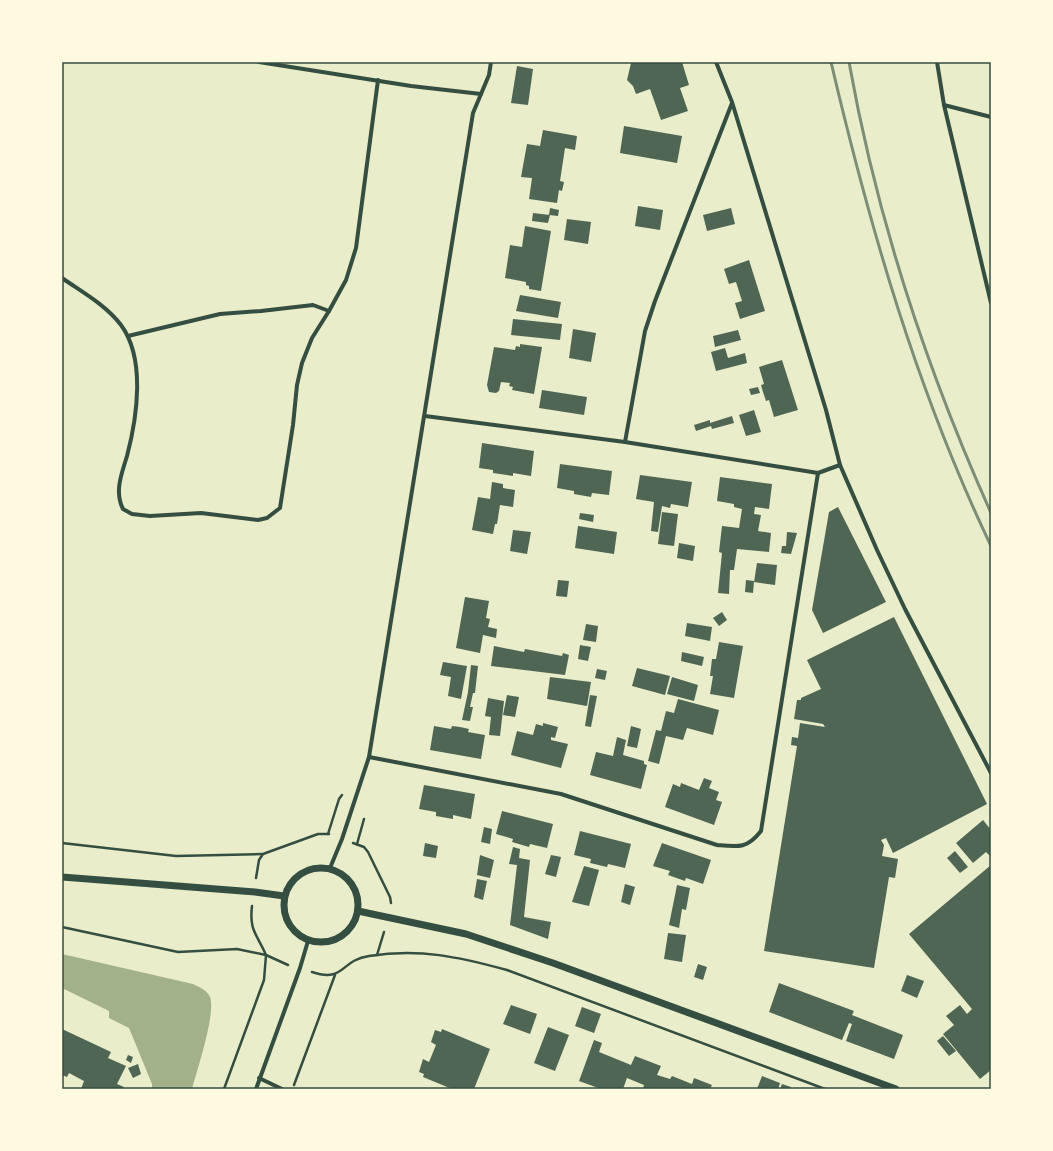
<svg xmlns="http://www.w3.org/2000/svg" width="1053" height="1151" font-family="'PT Sans',sans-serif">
<rect width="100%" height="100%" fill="#e9edc9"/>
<!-- water -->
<path fill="#a3b18a" d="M62 954 193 984C199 987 207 990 210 997 216 1014 197 1070 192 1089H152V1084L129 1028 109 1018V1011L62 988Z"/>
<!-- building -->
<g fill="#4f6655">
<path d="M682 62 689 85 680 88 688 111 661 120 650 89 636 94 633 86 627 80 631 63Z"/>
<path d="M517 66 533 69 528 105 511 103Z"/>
<path d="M624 126 682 136 677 163 620 153Z"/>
<path d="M543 130 577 136 575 150 565 148 560 181 564 182 562 191 559 190 557 203 529 199 532 178 521 177 527 144 540 146Z"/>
<path d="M638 206 663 210 660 230 635 226Z"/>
<path d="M550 208 559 210 558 216 549 215Z"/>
<path d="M731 208 735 224 707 231 703 215Z"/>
<path d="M533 213 550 215 548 223 532 221Z"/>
<path d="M567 219 591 222 588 244 564 240Z"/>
<path d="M525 226 551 231 541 291 529 289V286L526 285V282L505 278 510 245 522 247Z"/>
<path d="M749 260 765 311 740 319 735 303 742 301 736 282 729 284 724 269Z"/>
<path d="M520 295 561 302 558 318 516 311Z"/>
<path d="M513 319 562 324 560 340 511 335Z"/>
<path d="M573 329 596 333 591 362 569 358Z"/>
<path d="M738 330 741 340 715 347 713 336Z"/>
<path d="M520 344 542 347 534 394 512 390 513 387 509 386 510 383 501 382 499 391 496 393 489 392 487 385 494 347 515 350 516 346 520 347Z"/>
<path d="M725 348 728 358 745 353 747 363 716 371 711 352Z"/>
<path d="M782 360 798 410 774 417 769 400 766 401 763 392 761 385 764 384 759 367Z"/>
<path d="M758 387 760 393 751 395 749 389Z"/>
<path d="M542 390 587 397 584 415 539 408Z"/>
<path d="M754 410 761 432 746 436 739 415Z"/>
<path d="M732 416 734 423 712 429 711 426 696 431 694 425 710 420V423Z"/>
<path d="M482 443 534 451 531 476 513 473V476L493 473V470L479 468Z"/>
<path d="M560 464 612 471 609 495 592 493 591 497 574 494V491L557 488Z"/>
<path d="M640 475 692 482 688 507 671 504 670 508 662 506 658 532 651 531 654 502 636 499Z"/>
<path d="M720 477 772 484 769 509 755 507 754 514 761 515 758 531 771 533 769 552 737 549 734 570H730L729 594 718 593 722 553 719 552 722 526 739 528 742 509 734 507V504L717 501Z"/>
<path d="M492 482 503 484V488L515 490 513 507 500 505 497 524H495L493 534 472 530 478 497 490 499Z"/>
<path d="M838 507 886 602 823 633 812 610 829 512Z"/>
<path d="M662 512 678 514 674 546 658 544Z"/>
<path d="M580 513 594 515 593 522 579 519Z"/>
<path d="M578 526 617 532 614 554 575 548Z"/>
<path d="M513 530 531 532 527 554 510 551Z"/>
<path d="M787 532 797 533 791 554 781 553 782 546H786Z"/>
<path d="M679 543 695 546 693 561 677 558Z"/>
<path d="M757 563 777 565 775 585 754 582Z"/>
<path d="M558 580 569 581 567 597 556 596Z"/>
<path d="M746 580 754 581 753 593 745 592Z"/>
<path d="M465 597 489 601 486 618 490 619 488 627 497 629 496 638 483 635 480 653 456 648Z"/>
<path d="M722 612 727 620 719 626 713 618Z"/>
<path d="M894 617 987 804 893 853 886 838 881 840 884 845 882 856 898 859 895 878 889 877 874 968 764 951 797 746 791 745 792 737 798 738 800 723 825 727 823 724 794 719 797 700H801V698L821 689 807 660Z"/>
<path d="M687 623 712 627 710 641 685 636Z"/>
<path d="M586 624 598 626 596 642 583 640Z"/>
<path d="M719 642 743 646 734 698 710 694 713 676H710L712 659H716Z"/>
<path d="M580 645 591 647 588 661 578 659Z"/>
<path d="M494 646 524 652 525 649 562 656 563 653 569 655 565 675 491 666Z"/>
<path d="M682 652 704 657 702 666 681 661Z"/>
<path d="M443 662 467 666 461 699 448 696 451 677 440 675Z"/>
<path d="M471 665 478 666 475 693H473L470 707H473L470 721 462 720 468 692Z"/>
<path d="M637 668 670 676 665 695 632 686Z"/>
<path d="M597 669 607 671 605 680 595 678Z"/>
<path d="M550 677 591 682 587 706 547 699Z"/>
<path d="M672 677 698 685 694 701 667 694Z"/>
<path d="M507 695 519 697 515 717 503 715Z"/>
<path d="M590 695 597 696 591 727 585 726Z"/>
<path d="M488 698 504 701 500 736 489 735 491 717 485 716Z"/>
<path d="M678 699 719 710 713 735 687 728 683 740 666 736 659 764 648 761 656 730 661 731 666 711 674 713Z"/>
<path d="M543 723 558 727 555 738 551 737V740L568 744 561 768 511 755 517 731 533 735 536 724 543 726Z"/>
<path d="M434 726 451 729 452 726 460 727 469 729 468 732 485 735 481 759 430 750Z"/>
<path d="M631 726 641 729 637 748 627 746Z"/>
<path d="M617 737 626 740 623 755 644 761V764L647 765 641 789 590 775 596 752 613 756Z"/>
<path d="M704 778 712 781 709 788 719 792 716 800 722 802 714 825 665 807 673 784 680 787 681 783 699 790Z"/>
<path d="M424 785 475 794 471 819 453 815V819L436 816V812L419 809Z"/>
<path d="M502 811 553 824 547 848 530 844 529 847 512 842 513 839 496 834Z"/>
<path d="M983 820 991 830V855L990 856 986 852 973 863 956 843Z"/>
<path d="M484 827 492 829 490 844 481 842Z"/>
<path d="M580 831 631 844 625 868 608 864 607 867 590 863 591 859 574 855Z"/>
<path d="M425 843 438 846 436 858 423 856Z"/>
<path d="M662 843 711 860 703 884 686 878 685 881 668 875 670 871 653 866Z"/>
<path d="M513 847 520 849 519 858 530 860 524 917 551 922 548 939 510 925 517 865 509 864Z"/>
<path d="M955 851 968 867 960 873 947 858Z"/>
<path d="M480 855 494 860 490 878 477 875Z"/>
<path d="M551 855 561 857 556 877 545 874Z"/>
<path d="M991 865V1070L980 1079 943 1034 954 1025 946 1016 960 1005 967 1014 972 1009 909 934Z"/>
<path d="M584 866 599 870 589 906 572 902Z"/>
<path d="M477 879 487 881 483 900 474 897Z"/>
<path d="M625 884 635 887 630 905 621 902Z"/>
<path d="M677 885 690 888 686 910 682 909 679 928 669 925Z"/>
<path d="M668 933 686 935 682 962 664 959Z"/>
<path d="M698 964 707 967 703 980 694 977Z"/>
<path d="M907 975 924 981 917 998 901 991Z"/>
<path d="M779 983 854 1011 852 1015 903 1035 894 1059 846 1041 852 1024 849 1023 842 1040 769 1012Z"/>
<path d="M511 1005 537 1014 530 1034 503 1024Z"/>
<path d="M582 1007 601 1014 594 1033 575 1026Z"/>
<path d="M548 1027 569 1035 555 1071 534 1063Z"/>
<path d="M62 1029 111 1052 108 1058 126 1066 117 1084 124 1087 123 1089H81L84 1081 69 1073 67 1077 62 1075Z"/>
<path d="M442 1029 490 1049 474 1089H452L423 1077 424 1074 419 1072 423 1059 429 1062 436 1045 431 1042 435 1030 441 1032Z"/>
<path d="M943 1036 956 1051 949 1056 937 1041Z"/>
<path d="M594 1040 602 1043 599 1052 631 1065 635 1056 661 1066 657 1075 670 1079 672 1076 692 1084 694 1078 712 1085 710 1089H643L644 1085 627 1078 623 1089H601L579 1081Z"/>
<path d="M128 1055 133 1057 131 1063 126 1060Z"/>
<path d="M138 1064 141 1074 133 1078 128 1068Z"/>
<path d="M762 1076 780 1083 778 1089H757Z"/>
<path d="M782 1084 791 1087 790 1089H780Z"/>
</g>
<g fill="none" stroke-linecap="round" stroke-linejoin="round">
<!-- path -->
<g stroke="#344e41" stroke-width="2.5">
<path d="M328 834 339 799 342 795"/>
<path d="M62 843 176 856 262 854"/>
<path d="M353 843 364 847 368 852 390 897 391 903"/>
<path d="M357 844 364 819"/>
<path d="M256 878 259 860 263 854 318 834H329"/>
<path d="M252 906C249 931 257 934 266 955L288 965"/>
<path d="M62 927 178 952 237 949 266 955 264 980 224 1089"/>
<path d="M377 955 384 932"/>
<path d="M312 972C345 983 340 960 369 956 420 948 459 957 507 970L825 1089"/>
<path d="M294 1085 335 975"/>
</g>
<!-- minor -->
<g stroke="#344e41" stroke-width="4">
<path d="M259 62 411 86 481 94"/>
<path d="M716 62 732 102 826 410 840 465 877 550 905 609 991 773"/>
<path d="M937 62 944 105 991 303"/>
<path d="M944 105 991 117"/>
<path d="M62 278C82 292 106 305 121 325 146 359 137 418 127 456 122 473 114 491 123 509L132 514 150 516 201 513 258 520 267 518 280 508 293 425 297 385 302 363 312 338 329 311 346 280 356 248 378 80"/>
<path d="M128 336 220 314 261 311 313 305 329 311"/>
<path d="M425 416 625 442 818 473 840 465"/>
<path d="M625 442 645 331 655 301 732 103"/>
<path d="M369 757 561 794 717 845C738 847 747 849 761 831L818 473"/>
<path d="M330 868 342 839 369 757 473 113 489 75 491 62"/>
<path d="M259 1078 282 1089"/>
<path d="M256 1089 300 968 308 941"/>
</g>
<!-- tertiary -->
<g stroke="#344e41" stroke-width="7">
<circle cx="321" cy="905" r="37"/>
<path d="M62 877 255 892 284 896"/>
<path d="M358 911 466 934 553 963 896 1089"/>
</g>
<!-- rail -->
<g stroke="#7c8e77" stroke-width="3">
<path d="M831 62C870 228 917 391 991 546"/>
<path d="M849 62C877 219 926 368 991 513"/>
</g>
</g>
<!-- border -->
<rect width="1053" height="1151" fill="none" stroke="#fefae0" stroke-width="126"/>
<rect x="63" y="63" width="927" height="1025" fill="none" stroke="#344e41" stroke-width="1.5"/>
</svg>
